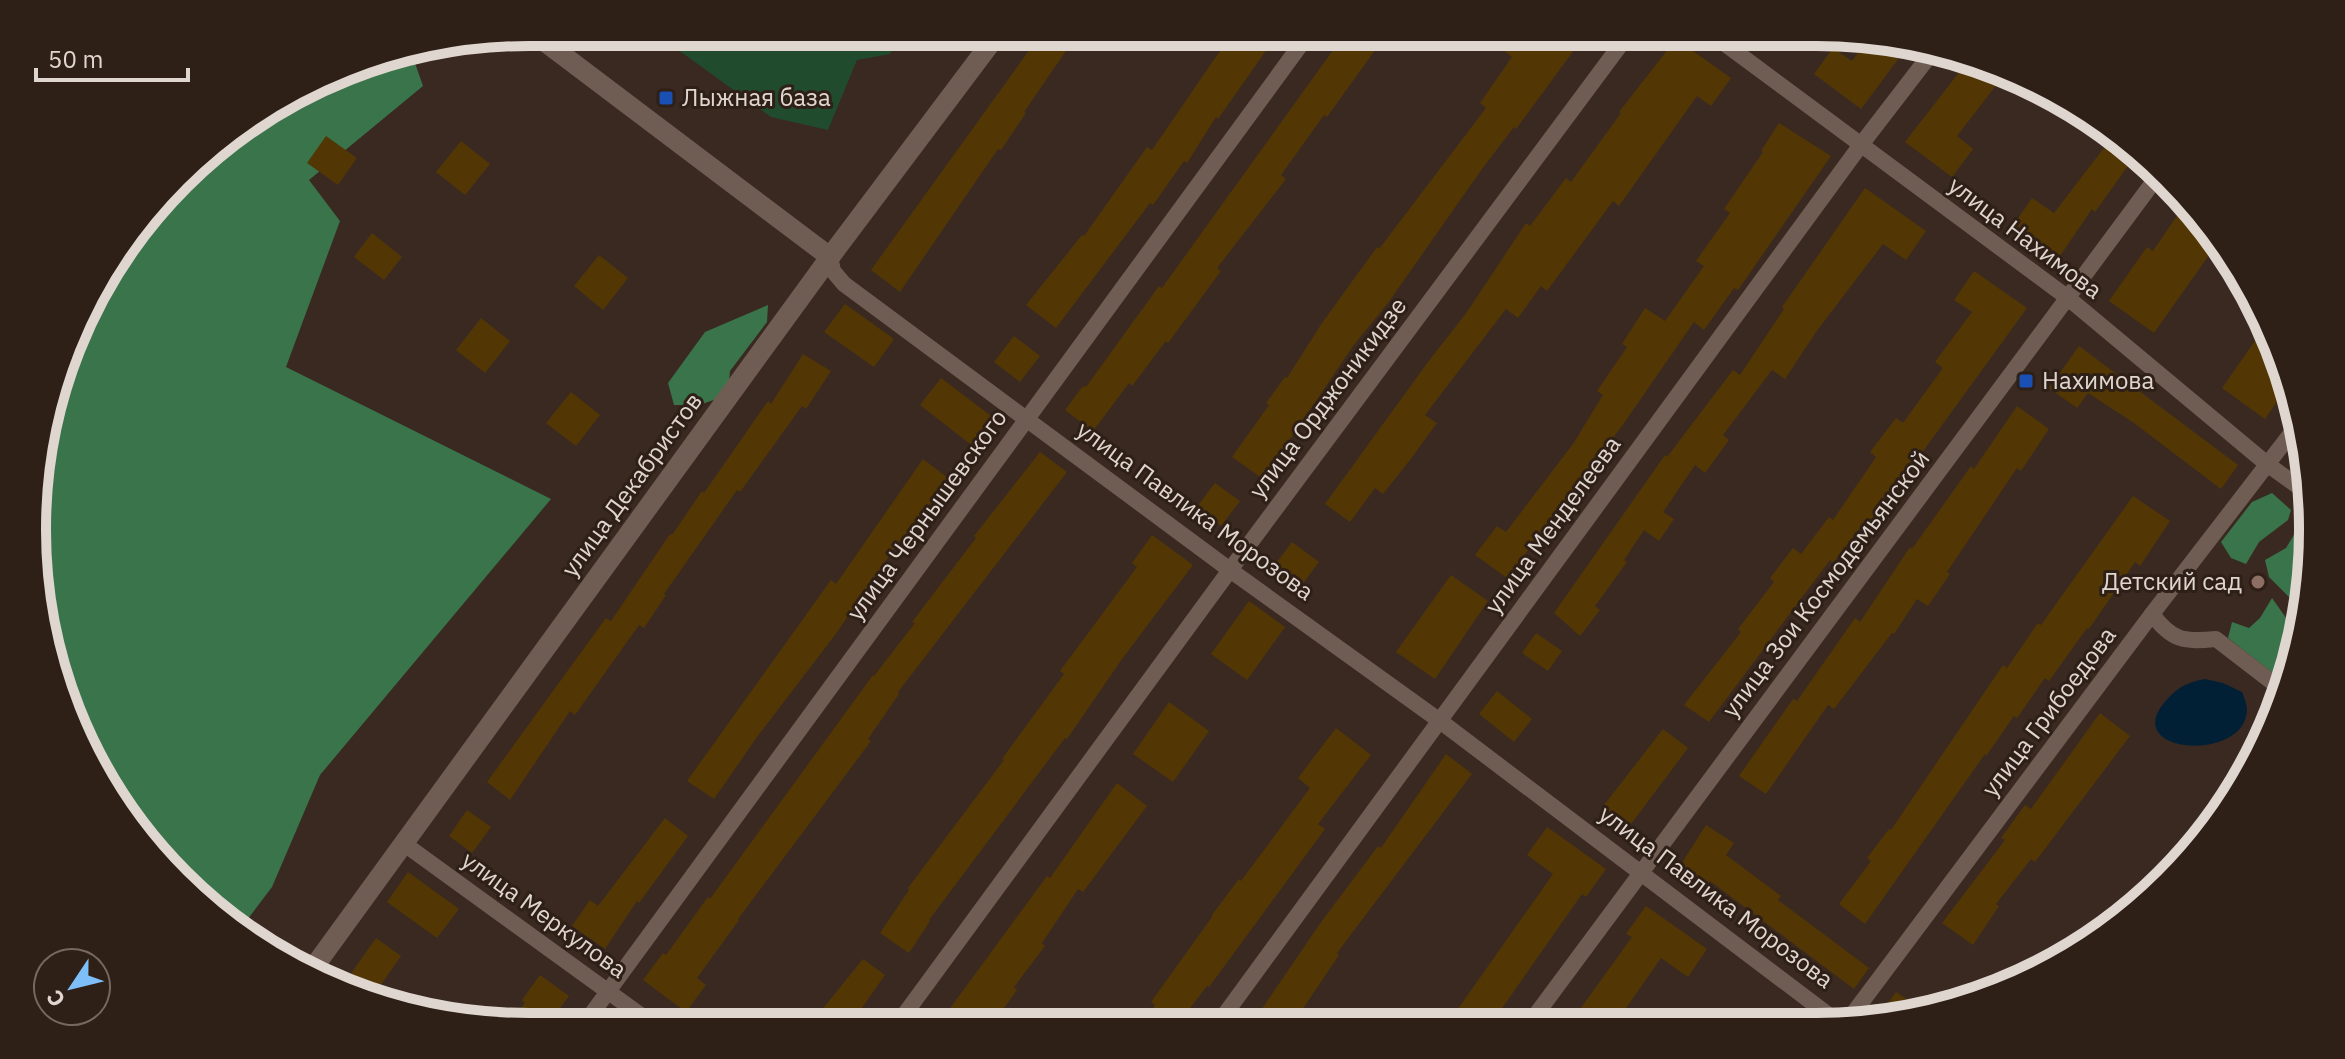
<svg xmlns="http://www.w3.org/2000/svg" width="2345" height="1059" font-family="'IBM Plex Sans',sans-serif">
<rect width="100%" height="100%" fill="#392921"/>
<!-- green -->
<path fill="#204b2d" d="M676 32H897L890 54 857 60 828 130 771 117 670 44Z"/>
<!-- forest -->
<g fill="#3a744a">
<path d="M402 53 415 63 423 86 309 180 340 221 286 367 551 499 320 775 272 887 241 928 202 904 98 778 36 595 41 433 99 280 202 155 369 59Z"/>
<path d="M768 305 767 322 730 371 728 395 699 405H674L668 383 705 332Z"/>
<path d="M2272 493 2291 510 2288 520 2259 542 2246 564 2231 558 2221 542 2252 502Z"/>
<path d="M2306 525H2312L2313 529 2298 606 2269 577 2265 560 2286 548 2295 533Z"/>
<path d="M2272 598 2293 628 2283 681 2228 638 2232 622 2249 628 2260 618Z"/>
</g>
<!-- water -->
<path fill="#022035" d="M2205 679 2223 683 2242 692C2244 697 2247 705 2247 710 2245 763 2122 754 2164 703 2176 688 2187 682 2205 679Z"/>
<!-- building -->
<g fill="#523705">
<path d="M1021 32H1079L1024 112 1026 113 1001 150 998 149 900 292 871 270 1035 42Z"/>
<path d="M1233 32H1279L1218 119 1216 117 1187 163 1184 161 1153 205 1150 203 1056 328 1026 305 1082 235 1084 236 1147 147 1152 150Z"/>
<path d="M1346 32H1388L1327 117 1324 115 1281 175 1286 179 1217 268 1221 271 1168 343 1166 341 1132 386 1129 383 1093 431 1065 410 1083 386 1086 387 1159 286 1162 288Z"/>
<path d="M1515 32H1568L1580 42 1516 129 1514 127 1482 169 1388 303 1353 346 1263 479 1232 457 1269 405 1266 403 1285 377 1287 378 1322 323 1377 247 1379 249 1486 108 1480 103 1512 57 1502 49Z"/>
<path d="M1676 39 1731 78 1711 106 1697 96 1619 206 1613 201 1547 291 1541 286 1518 318 1506 309 1425 415 1437 423 1410 460 1383 494 1375 488 1350 522 1325 504 1428 362 1467 312 1526 223 1530 226 1566 178 1571 182 1621 113 1619 112Z"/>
<path d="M1866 42 1905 50 1861 109 1814 74 1833 48 1852 61Z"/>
<path d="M1967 62 2007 71 1957 136 1973 149 1952 177 1905 142Z"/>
<path d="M1779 123 1831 156 1738 290 1734 288 1704 330 1694 322 1622 426 1507 578 1475 555 1497 526 1506 532 1573 444 1603 395 1597 391 1627 347 1622 344 1645 308 1665 321 1704 266 1696 261 1730 213 1724 209 1763 152 1761 151Z"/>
<path d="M326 136 357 158 338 185 307 163Z"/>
<path d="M2110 140 2135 156 2095 212 2092 209 2060 256 2014 224 2032 198 2054 213Z"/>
<path d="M461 141 490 164 465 195 436 172Z"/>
<path d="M1865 188 1926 231 1906 260 1883 244 1816 332 1785 379 1772 370 1723 435 1729 440 1705 473 1695 465 1663 512 1674 519 1659 541 1644 530 1624 560 1627 562 1595 606 1600 610 1580 636 1554 613 1665 455 1667 457 1733 370 1740 375 1784 309 1782 307Z"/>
<path d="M2185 204 2214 248 2154 333 2109 301 2147 247 2153 251Z"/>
<path d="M372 233 402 257 384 280 354 257Z"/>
<path d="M599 255 628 278 603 310 574 286Z"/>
<path d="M1974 271 2027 308 1871 523 1866 520 1833 563 1830 560 1709 722 1684 705 1741 632 1738 629 1774 582 1770 578 1793 548 1801 554 1829 517 1833 520 1876 457 1870 452 1896 418 1903 423 1943 368 1935 362 1972 312 1954 300Z"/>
<path d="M845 304 894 339 874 367 824 332Z"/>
<path d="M481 318 510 341 485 373 456 350Z"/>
<path d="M1014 336 1040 356 1020 382 994 362Z"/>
<path d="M2257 338 2278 352 2285 390 2265 419 2222 388Z"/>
<path d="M2079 346 2238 465 2221 489 2134 423 2088 393 2077 408 2049 388Z"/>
<path d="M803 354 831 371 806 409 802 406 740 492 737 490 664 594 666 595 644 628 639 625 575 715 570 711 510 800 487 782 606 618 611 621 670 534 672 535 702 491 704 493 768 401 771 404Z"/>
<path d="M941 378 995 419 974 447 920 405Z"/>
<path d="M571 392 600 415 576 446 546 423Z"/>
<path d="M2017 406 2049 429 2021 471 2017 468 1947 572 1950 574 1928 606 1917 599 1894 634 1892 633 1834 709 1828 705 1766 794 1739 776 1793 699 1797 701 1855 618 1860 622 1910 547 1912 549 1971 466 1974 469Z"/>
<path d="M1040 452 1067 472 898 692 899 694 868 739 871 741 738 919 739 920 697 978 706 985 686 1012 643 980 663 953 666 955 708 897 710 899 873 675 874 676 915 623 912 622 976 538 974 536Z"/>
<path d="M923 459 948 478 903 542 900 540 835 635 757 737 714 799 687 781 831 580 836 584Z"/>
<path d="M1215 483 1240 501 1221 526 1196 508Z"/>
<path d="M2133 496 2170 521 2140 566 2135 562 2089 629 2087 628 2049 681 2045 678 2017 718 2014 716 1986 756 1985 754 1865 924 1839 904 1871 861 1867 858 1889 829 1891 830 2003 665 2007 668 2038 623 2041 625Z"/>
<path d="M1152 535 1193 565 1122 659 1067 739 1065 738 929 920 930 921 909 953 880 933 909 890 908 888 1004 760 1002 759 1064 674 1060 671 1137 567 1132 563Z"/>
<path d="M1292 542 1319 562 1298 590 1271 570Z"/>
<path d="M1451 575 1488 601 1435 679 1396 652Z"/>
<path d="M1249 601 1285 627 1247 680 1211 654Z"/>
<path d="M1536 633 1562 651 1548 671 1522 653Z"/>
<path d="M1497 691 1532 719 1514 742 1479 714Z"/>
<path d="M1169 702 1209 731 1173 782 1133 754Z"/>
<path d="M2100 713 2130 736 2035 862 2031 859 1996 904 1999 906 1973 945 1942 923 2005 840 2001 838 2025 805 2031 809Z"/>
<path d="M1336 728 1371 755 1318 824 1325 829 1209 987 1207 986 1177 1025H1140L1155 1005 1151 1002 1212 917 1211 916 1239 879 1241 881 1310 788 1298 778Z"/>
<path d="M1663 729 1688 748 1628 828 1601 809Z"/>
<path d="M1446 754 1472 774 1337 953 1339 955 1292 1025H1251L1319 925 1378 846 1381 848Z"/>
<path d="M1117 783 1147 806 1083 892 1078 889 1042 943 1045 946 1014 987 1017 990 991 1026H937L1047 876 1050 878Z"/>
<path d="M467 810 491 827 472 853 449 836Z"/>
<path d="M665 818 688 836 639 903 637 901 605 949 572 926 590 900 598 906Z"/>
<path d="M1706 825 1734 843 1726 855 1781 896 1778 900 1869 968 1854 989 1710 881 1708 884 1680 866Z"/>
<path d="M1547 827 1606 869 1586 897 1582 894 1491 1024H1470L1455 1013 1553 874 1527 855Z"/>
<path d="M408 872 459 909 437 938 387 902Z"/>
<path d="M1646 906 1707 949 1688 977 1661 958 1615 1024H1594L1578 1012 1632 937 1626 934Z"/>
<path d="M376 938 401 956 373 996 340 989Z"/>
<path d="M863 959 885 975 849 1026H840L820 1012Z"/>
<path d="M540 975 569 996 547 1026 529 1027 510 1023 525 1003 522 1000Z"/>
<path d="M1896 992 1924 1011 1874 1023Z"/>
</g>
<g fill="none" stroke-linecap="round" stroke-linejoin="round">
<!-- street -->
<g stroke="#6f5d53" stroke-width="16">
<path d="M1709 32 2068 298 2267 464 2306 492"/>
<path d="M830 257 833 271 844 284 1230 570 1440 721 1839 1023"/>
<path d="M2152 614C2172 641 2184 642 2216 639L2281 689"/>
<path d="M403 843 657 1027"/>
<path d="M1846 1023 2152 614 2293 431"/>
<path d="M1529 1024 2160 173"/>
<path d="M1217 1025 1860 146 1930 55"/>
<path d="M896 1026 1230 570 1630 32"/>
<path d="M582 1027 1310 32"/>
</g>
<!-- secondary -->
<g stroke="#6f5d53" stroke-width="20">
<path d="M532 32 830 257"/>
<path d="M311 971 830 257 999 32"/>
</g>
</g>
<!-- markers -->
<g fill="#1a4fb4" stroke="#2e1f17" stroke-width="3">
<rect x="658" y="90" width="16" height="16" rx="4"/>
<rect x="2018" y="373" width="16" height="16" rx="4"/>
</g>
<circle fill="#8d6e63" stroke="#2e1f17" stroke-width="3" cx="2258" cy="582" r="8"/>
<g text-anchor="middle" stroke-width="6" stroke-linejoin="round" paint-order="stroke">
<!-- poi labels -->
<g font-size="24" fill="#e0d6d0" stroke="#2e1f17" text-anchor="start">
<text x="682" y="106">Лыжная база</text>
<text x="2042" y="389">Нахимова</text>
<text x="2242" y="590" text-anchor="end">Детский сад</text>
</g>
<!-- street labels -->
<g font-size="24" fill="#e0d6d0" stroke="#2e1f17">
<text transform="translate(2025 238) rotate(37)" y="8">улица Нахимова</text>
<text transform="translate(1328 398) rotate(-53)" y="8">улица Орджоникидзе</text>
<text transform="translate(632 485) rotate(-54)" y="8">улица Декабристов</text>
<text transform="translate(1195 511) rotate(36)" y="8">улица Павлика Морозова</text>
<text transform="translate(927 515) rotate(-54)" y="8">улица Чернышевского</text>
<text transform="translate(1553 525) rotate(-54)" y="8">улица Менделеева</text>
<text transform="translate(1826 584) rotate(-53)" y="8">улица Зои Космодемьянской</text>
<text transform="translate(2049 712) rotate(-53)" y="8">улица Грибоедова</text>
<text transform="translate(1716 897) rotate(37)" y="8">улица Павлика Морозова</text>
<text transform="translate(544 915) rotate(36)" y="8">улица Меркулова</text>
</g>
</g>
<!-- crop -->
<path d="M0 0H2345V1059H0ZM529 46H1816A483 483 0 0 1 2299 529V530A483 483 0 0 1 1816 1013H529A483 483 0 0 1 46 530V529A483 483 0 0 1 529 46Z" fill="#2e1f17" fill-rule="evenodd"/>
<path fill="none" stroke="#e0d6d0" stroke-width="10" d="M529 46H1816A483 483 0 0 1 2299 529V530A483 483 0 0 1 1816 1013H529A483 483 0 0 1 46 530V529A483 483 0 0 1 529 46Z"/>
<!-- north arrow -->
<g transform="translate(72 987) rotate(235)"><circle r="38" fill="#2e1f17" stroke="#756861" stroke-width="2"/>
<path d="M0-6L14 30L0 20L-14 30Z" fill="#7ebef9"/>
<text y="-12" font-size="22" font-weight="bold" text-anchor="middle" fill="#e0d6d0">С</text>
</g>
<!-- scale -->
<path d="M36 68v12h152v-12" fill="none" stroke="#e0d6d0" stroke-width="4"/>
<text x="48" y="68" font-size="24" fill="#e0d6d0" stroke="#2e1f17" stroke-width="6" paint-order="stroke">50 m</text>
</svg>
